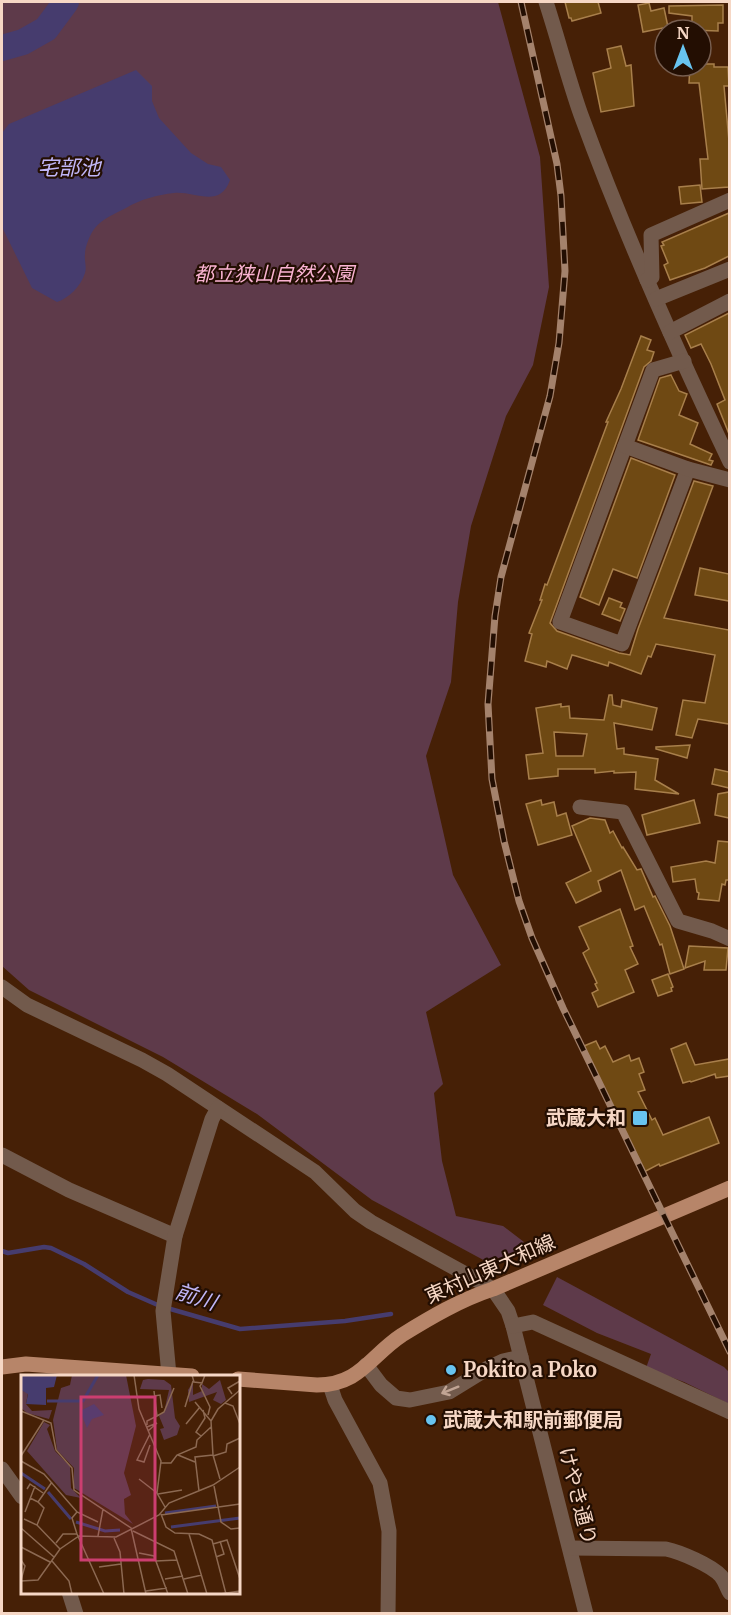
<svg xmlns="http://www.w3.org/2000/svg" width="731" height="1615" font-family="Merriweather,'Noto Sans JP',serif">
<rect width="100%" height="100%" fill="#462006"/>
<!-- green -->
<g fill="#5e3a4a">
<path d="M2 2H498L540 157 549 287 533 365 506 416 471 526 458 602 451 682 426 756 453 875 501 965 426 1012 443 1084 434 1093 442 1161 456 1216 503 1226 524 1242 517 1247 513 1257 501 1262 497 1257 489 1263 372 1200 257 1114 163 1057 29 990 2 966Z"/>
<path d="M557 1277 724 1367 729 1372V1404L684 1382 646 1368 651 1354 597 1333 543 1305Z"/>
</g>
<!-- water -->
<path fill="#463c6e" d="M136 70 152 86V101L159 118 191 153 208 164 221 167 230 180C220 209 195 191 174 193 157 195 141 199 126 208 116 213 102 219 95 228 90 234 85 247 85 254 84 260 87 267 85 273 81 286 69 298 57 302L32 288 2 227V133L9 124Z"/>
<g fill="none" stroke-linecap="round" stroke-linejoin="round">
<!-- stream -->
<path stroke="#463c6e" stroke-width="4.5" d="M2 1251 8 1253 44 1247 51 1248 84 1264 128 1292 160 1306 240 1329 345 1321 391 1314"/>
<!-- river -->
<path stroke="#463c6e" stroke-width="26" d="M2 48 23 42 46 29 66 2"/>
</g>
<!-- building -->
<g fill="#6f4913" stroke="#a87f4b" stroke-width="1.5" fill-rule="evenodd">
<path d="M565 2H598L601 13 572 21 571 18H569Z"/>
<path d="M649 3 651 11 664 8 668 27 643 32 638 5Z"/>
<path d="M723 5V23H718V31L692 30V16L669 13V6Z"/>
<path d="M621 46 626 66 631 65 634 106 601 112 593 73 611 68 607 49Z"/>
<path d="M701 64H714V67H728L729 86H724L729 141V187L702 189 700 159H708L699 83H689L690 66H701Z"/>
<path d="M700 185 702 202 681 204 679 187Z"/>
<path d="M729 213V256L705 268 670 280 664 265 668 263 661 246 664 245 662 242Z"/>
<path d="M729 313V434L717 404 725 400 711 364 701 344 691 348 685 335Z"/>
<path d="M641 336 651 340 647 350 654 352 651 361 644 367 550 623 557 631 619 653 630 655 638 629 694 481 713 486 664 618 729 630V724L698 719 692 738 676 735 683 700 705 703 715 655 656 644 651 657 648 656 641 674 609 662 608 666 576 656 572 655 567 669 547 661 546 667 525 661 532 634 529 633 542 600H540L545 584 547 585 608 422H606L621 389Z"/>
<path d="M671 375 679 391 687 394 679 415 698 423 690 444 712 454 709 460 713 461 711 465 638 440 660 378Z"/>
<path d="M631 458 675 475 637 578 613 569 599 605 580 597Z"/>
<path d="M700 568 729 574V601L695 595Z"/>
<path d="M609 598 622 603 620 607 625 609 620 621 602 614Z"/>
<path d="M609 695H612L613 705 621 707 622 700 657 708 652 730 614 723 617 749 624 748V754L658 759 655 780 679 794 635 789 636 772 614 773V771L595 773V769H558V776L529 779 526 755 543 753 536 708 561 704V707L569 706 570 718 604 720ZM554 732 587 734 583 756H556Z"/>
<path d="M690 745 687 758 656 749V747Z"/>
<path d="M715 769 729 772V788L712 784Z"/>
<path d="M729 792V818L715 815 718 794Z"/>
<path d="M541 800 542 805 554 802 557 816 566 813 572 835 538 845 526 804Z"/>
<path d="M694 800 700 823 647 835 642 815Z"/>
<path d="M590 818 605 820 610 833 613 831 622 848 623 847 637 870 641 869 653 897 655 896 670 926 684 969 670 974 662 944 660 945 644 906 635 910 621 870 598 881 601 891 576 903 566 883 591 871 572 826Z"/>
<path d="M718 841 729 842V880H726L725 885 722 884 719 901 698 899 699 893 697 892 695 879 673 882 671 867 706 861 715 863Z"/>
<path d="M620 909 633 946 630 947 638 964 625 970 634 992 598 1007 592 993 598 990 595 984 597 983 583 953 589 949 579 927Z"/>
<path d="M689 946 728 948 726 970H704L705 961 685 968Z"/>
<path d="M668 974 673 987 671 988 672 991 658 996 652 980Z"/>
<path d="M596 1041 600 1049 605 1046 613 1062 629 1055 631 1061 639 1058 644 1072 639 1074 645 1090 638 1092 652 1120 655 1118 663 1135 709 1117 719 1143 660 1166 659 1164 644 1172 584 1046Z"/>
<path d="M686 1043 695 1065 729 1059V1076L716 1078 715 1074 691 1082 690 1081 683 1083 671 1049Z"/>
</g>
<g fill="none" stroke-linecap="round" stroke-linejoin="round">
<!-- minor -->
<g stroke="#725a4c" stroke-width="15">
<path d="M546 2C558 39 568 78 581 115 624 233 676 349 730 462"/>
<path d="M647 280 652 277 651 235 730 200"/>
<path d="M656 299 730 269"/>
<path d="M670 332 730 301"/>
<path d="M684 361 653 370 560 622 622 644 688 469"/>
<path d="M625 446 688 469 730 480"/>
<path d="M580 807 623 812 678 921 712 931 730 939"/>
<path d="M2 987 27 1005 142 1060 167 1074 315 1172 355 1211 371 1222 493 1289 508 1311 513 1326 586 1614"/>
<path d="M2 1155 69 1190 175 1236"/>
<path d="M513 1326 533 1322 730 1412"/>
<path d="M366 1365 381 1385 396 1398 410 1400 449 1392 488 1368 503 1361 521 1357"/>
<path d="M169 1375 163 1311 175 1236 212 1119 218 1108"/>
<path d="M330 1385 335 1400 380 1483 389 1531 388 1614"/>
<path d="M2 1469 22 1497"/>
<path d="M570 1548 666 1549C680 1552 711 1565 721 1576 725 1581 727 1588 730 1593"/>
<path d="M69 1592 76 1614"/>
</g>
<!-- major -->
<g stroke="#b78569" stroke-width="15">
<path d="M2 1367 26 1364 192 1376"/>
<path d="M238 1379 317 1385C360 1385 370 1356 402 1335 431 1317 460 1300 493 1289L730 1188"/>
</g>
<defs>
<path id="rail" d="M521 2 557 164 561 196 565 271 559 343 550 396 501 577 495 616 488 704 492 779 504 841 519 901 532 938 563 1008 730 1352"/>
</defs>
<!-- rail casing -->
<use href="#rail" stroke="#a4826c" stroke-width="7"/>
<!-- rail -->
<use href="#rail" stroke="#230e02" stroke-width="4.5" stroke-dasharray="14" stroke-linecap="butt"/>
</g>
<!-- one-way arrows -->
<defs><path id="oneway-shaft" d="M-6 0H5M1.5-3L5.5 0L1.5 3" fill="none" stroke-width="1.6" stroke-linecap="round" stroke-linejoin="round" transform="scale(1.5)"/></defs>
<use stroke="#c1a595" href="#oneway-shaft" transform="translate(450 1390) rotate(158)"/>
<!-- markers -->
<g fill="#68c4f0" stroke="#230e02" stroke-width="2">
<rect x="632" y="1110" width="16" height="16" rx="3"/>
<circle cx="451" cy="1370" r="6"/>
<circle cx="431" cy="1420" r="6"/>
</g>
<g text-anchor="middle" stroke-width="4.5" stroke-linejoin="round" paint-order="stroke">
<!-- park labels -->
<g font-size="20" font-style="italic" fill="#fab3d2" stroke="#230e02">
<text x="274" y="281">都立狭山自然公園</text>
</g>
<!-- poi labels -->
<g font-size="20" font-weight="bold" fill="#f6d7c5" stroke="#230e02" text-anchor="start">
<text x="626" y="1125" text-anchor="end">武蔵大和</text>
<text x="463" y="1377">Pokito a Poko</text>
<text x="443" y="1427">武蔵大和駅前郵便局</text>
</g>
<!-- street labels -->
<g font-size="20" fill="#f6d7c5" stroke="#230e02">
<text transform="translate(490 1269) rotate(-24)" y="7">東村山東大和線</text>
<text transform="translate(578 1496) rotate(76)" y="7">けやき通り</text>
</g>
<!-- water labels -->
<g font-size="21" font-style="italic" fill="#c0b6f7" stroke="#230e02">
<text x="69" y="175">宅部池</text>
<text transform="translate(196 1297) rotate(18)" y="7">前川</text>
</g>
</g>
<!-- overview -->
<g transform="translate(21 1375)">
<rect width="219" height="219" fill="#462006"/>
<path d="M51 0H105L115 51 103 98 110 120 103 124 104 139 112 149 53 113V93L36 75 32 45 40 13 49 10ZM127 4 143 5 150 10 154 43 159 51 156 60 143 65 139 54 143 53 138 41 143 37 148 15 119 14 122 5ZM199 5 205 25 200 29 192 25 196 17 168 27 167 15 172 7V20L181 16V9L188 14ZM0 15 7 18 5 29 11 36 31 35 28 44 6 38 0 33ZM23 47 29 50 26 54 34 76 49 91 50 113 60 123 45 120 6 76Z" fill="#5e3a4a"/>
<path d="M0 0H36L33 12 25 13V30L5 29 7 19 0 15ZM73 29 83 40 71 44 66 53 59 36Z" fill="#463c6e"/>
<path fill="none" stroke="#463c6e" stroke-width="3" d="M26 26H62L77 0M0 98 24 114M27 117 50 144M144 138 195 131M55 147 84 156 99 155M150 152 219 143"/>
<path fill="none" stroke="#8c6952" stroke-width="1.5" d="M113 0 118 34 140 86 136 118 144 132M171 0 173 7 181 8 184 0M181 8 179 11 189 32 187 40M211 19 207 13 219 6M133 21 139 20 141 33M174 27 190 46 192 80 199 104M204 28 212 31 219 49M164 32 172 6M0 36 30 48 35 75 51 93 53 115 110 153 125 219M136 41 143 37 153 13M190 46 197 34 219 15M165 49 179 32M126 50V46L136 41 133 16M126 52 136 48 127 56M129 59 116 85 123 87 129 70M180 61 175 57 184 43 182 35M157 80 174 87M0 81 23 45M192 81 205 77 206 69 219 63M0 86 23 99 56 137 77 147M140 88H150L156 80 175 72 176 65 190 52M118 104 136 118M193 111 200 147 210 154 219 153M6 114 9 109 22 118M178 116 174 82 192 80M137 119 161 115M9 123 17 127 31 107M4 137 14 111M56 137 51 143 56 159M140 139 145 152 154 158 178 159 191 165 205 219M140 140 219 129M3 144 16 150 39 174M16 150 23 133 17 127M0 153 33 182M112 156 153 176 167 219M168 159 186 219M77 161 82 134M93 163 99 177 103 219M35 168 42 159H56L83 219M192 169 206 165 219 204M0 172 29 187M118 178 133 181 147 219M195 182 203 179 199 166M0 185 4 191 0 205M31 186 48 206 51 219M135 186 156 185M78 192 100 189M144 204 162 201M163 204 181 200M0 206 17 205 39 174 58 161 95 162 138 140 148 128 192 110 219 92M125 216 146 213M199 219 219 216"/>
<path fill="#cc3e70" fill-opacity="0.15" stroke="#cc3e70" stroke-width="3" d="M60 22H134V185H60Z"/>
<rect width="219" height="219" fill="none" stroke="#f6d7c5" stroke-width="3"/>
</g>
<!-- border -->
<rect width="731" height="1615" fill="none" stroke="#f6d7c5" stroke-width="6"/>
<!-- north arrow -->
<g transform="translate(683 48)"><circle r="28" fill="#230e02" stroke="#775e50" stroke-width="1.5"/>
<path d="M0-4.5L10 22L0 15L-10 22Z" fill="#68c4f0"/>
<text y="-9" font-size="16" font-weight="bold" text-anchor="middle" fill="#f6d7c5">N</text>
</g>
</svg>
